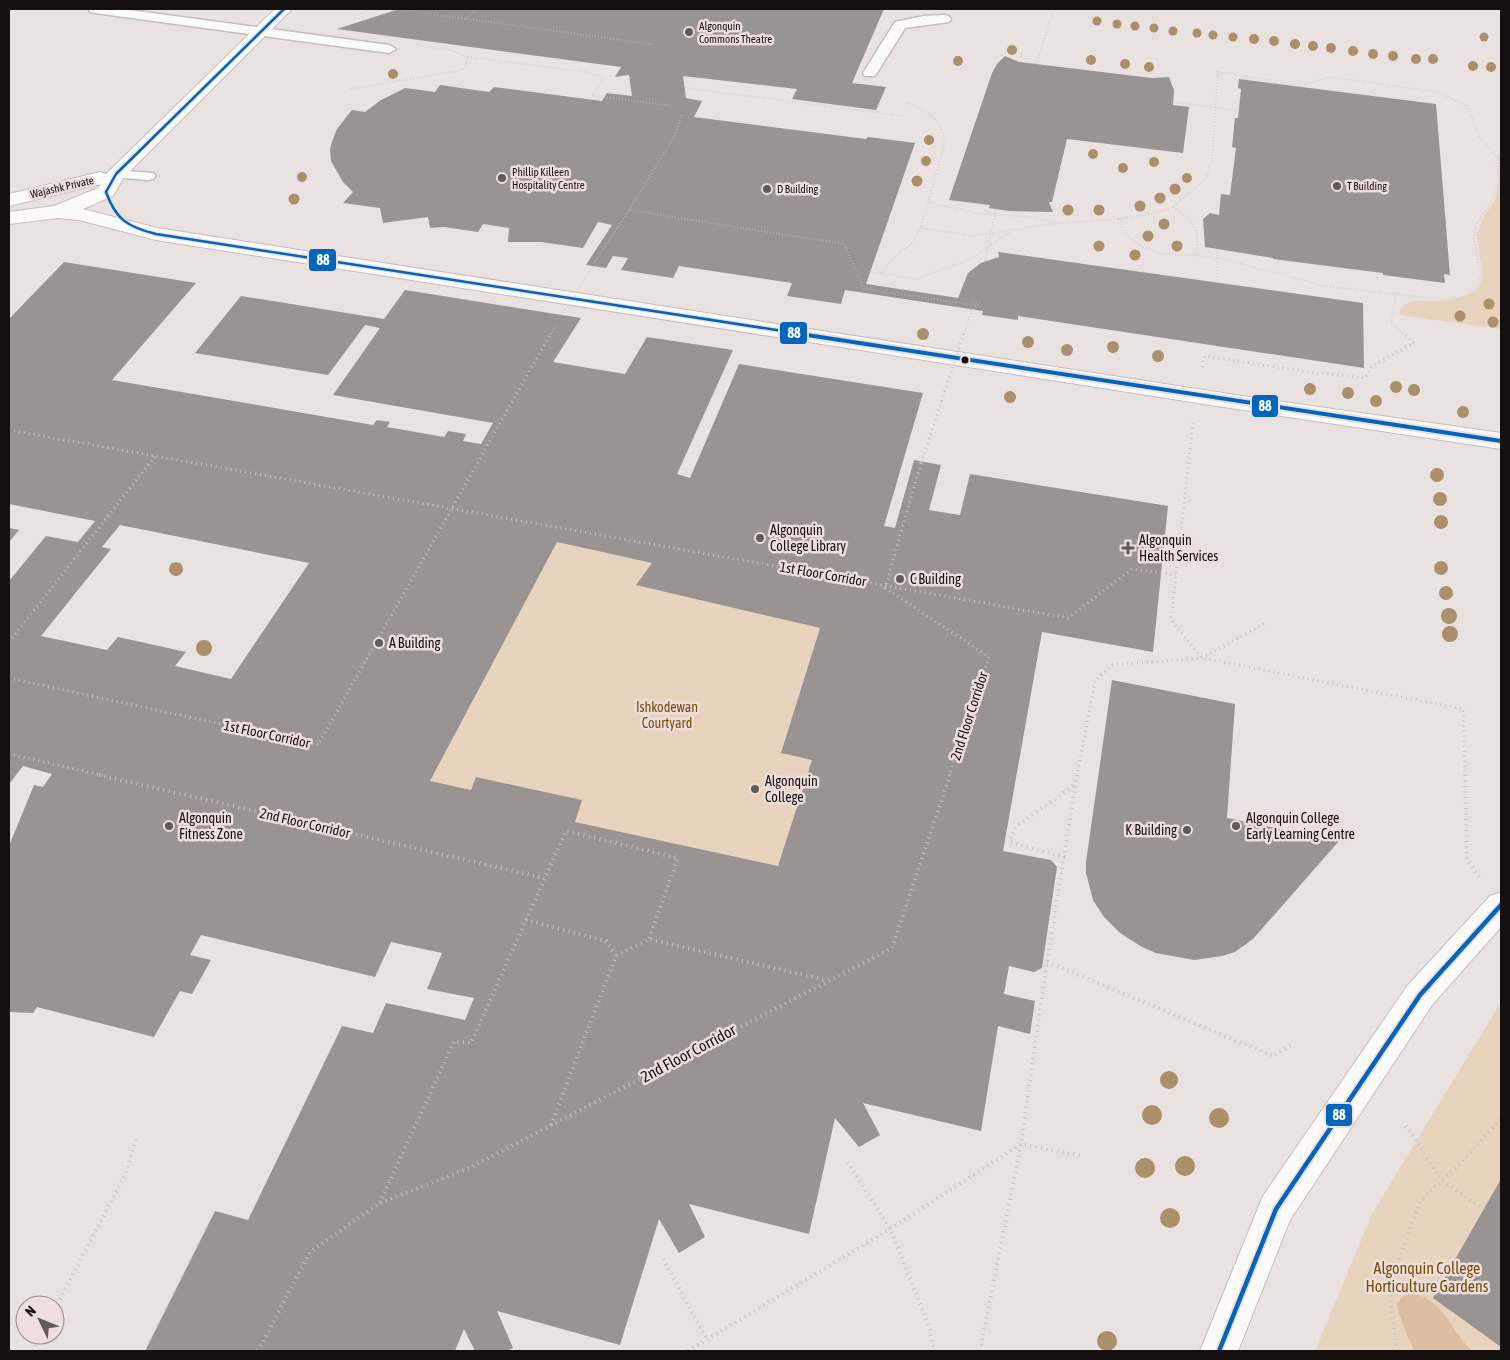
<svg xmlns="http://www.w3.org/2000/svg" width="1510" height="1360" font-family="'Asap Condensed',sans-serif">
<rect width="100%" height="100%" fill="#eae2e0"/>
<!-- green -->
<g fill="#e8d3be">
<path d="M1498 154H1501V329L1399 315C1403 295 1428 302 1443 301 1455 300 1466 296 1477 291L1483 276 1477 235 1483 218 1496 198 1499 176Z"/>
<path d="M557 542 652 563 637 585 820 628 781 753 812 760 778 866 575 822 581 800 476 777 471 790 430 781Z"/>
<path d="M1501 1002V1351H1315L1372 1214Z"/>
</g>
<!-- forest -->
<path fill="#dcbea1" d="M1410 1293C1442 1297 1451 1331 1472 1351H1414L1399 1314 1397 1304 1402 1297Z"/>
<!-- building -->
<g fill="#999392" fill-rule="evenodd">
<path d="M399 9H884L852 83 886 87 876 110 792 99 797 89 683 76 686 98 702 101 694 117 866 139 868 137 915 143 866 284 958 298 968 273 981 263 999 257 998 252 1363 303 1364 368 1018 316V320L982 315 983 311 845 290 841 304 787 296 792 283 679 266 673 278 621 270 628 258 613 256 606 268 586 265 612 225 598 222 583 248 541 242H508L509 228 483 224 478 232 444 227 430 228 428 217 383 223 380 208 343 203 353 192 343 182 331 161 330 149 333 139 337 129 352 110 365 112 381 100 405 88 435 92 440 85 489 92 494 87 602 101 607 93 632 96 629 75 615 77 621 67 337 29Z"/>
<path d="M1005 56 1019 62 1152 78 1169 77 1174 90 1173 105 1189 107 1183 153 1067 139 1052 202H1049L1053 212 1009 211 989 208 990 205 949 200 992 73 997 64Z"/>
<path d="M1239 79 1436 104 1450 275 1444 274 1445 283 1383 275V273L1273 259V258L1205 247 1203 219 1210 213 1219 215 1221 194 1230 195 1236 148 1232 147 1235 118H1238L1241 89 1238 88Z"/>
<path d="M64 262 196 283 112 380 373 425 377 420 390 422 387 427 444 437 448 431 466 434 463 441 481 444 493 423 333 395 380 328 365 325 328 375 195 353 241 296 384 319 405 290 581 318 553 362 625 374 647 337 733 350 677 474 690 478 739 364 923 393 884 526 895 528 914 460 941 465 929 510 960 515 970 474 1168 506 1153 652 1042 632 1003 851 1051 860 1057 867 1042 968 1034 972 1009 966 1004 994 1035 1001 1030 1034 998 1026 981 1131 863 1103 880 1135 859 1147 835 1118 809 1234 689 1204 705 1237 679 1253 659 1219 620 1345 497 1311 513 1348 507 1351H475L464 1329 455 1351H145L215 1211 248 1220 342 1026 373 1033 386 1003 465 1020 474 998 427 989 442 953 391 942 375 977 201 935 190 955 211 960 192 994 180 991 154 1037 37 1007 33 1013 9 1012V846L34 785 43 787 52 774 23 766 9 784V581L46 536 78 542 95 521 9 504V319ZM120 525 309 563 231 679 175 666 186 652 118 637 107 650 41 636 111 549 102 547ZM557 542 652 563 636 585 820 628 781 753 812 760 778 866 575 822 582 800 476 777 471 790 430 781Z"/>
<path d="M9 528 19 530 9 542Z"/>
<path d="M1112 680 1235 704 1227 818 1339 841 1253 939 1235 952 1222 956 1194 960 1156 953 1142 947 1120 933 1104 917 1093 900 1086 873V862Z"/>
<path d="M1501 1179V1347L1433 1298Z"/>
</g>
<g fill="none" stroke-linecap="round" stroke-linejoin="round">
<defs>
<g id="lane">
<path d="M89 9H122L389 45 396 49 389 53 95 13 90 12Z"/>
<path d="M944 15 949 16 951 19 949 22 905 28 875 76H865L863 73 895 22 924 16Z"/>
<path d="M116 170 153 173 156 176 153 179 148 180 111 177 109 174 111 171Z"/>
</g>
<g id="street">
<path d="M275 9H292L124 177 113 196 83 209 157 228 1249 397 1501 433V449L1249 411 156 240 79 220 58 218 9 224V212L54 206 98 188 101 184 9 206V194L100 172 106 174Z"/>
<path d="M1501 892V927L1432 1005 1290 1220 1238 1351H1200L1263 1196 1408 985 1490 896Z"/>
</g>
</defs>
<!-- lane casing -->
<use href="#lane" stroke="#c4bebd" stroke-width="3"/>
<!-- street casing -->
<use href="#street" stroke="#c4bebd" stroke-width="2"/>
<!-- path-far2 -->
<g stroke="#c5c3c1" stroke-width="2" stroke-dasharray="0.5 2.5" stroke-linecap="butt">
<path d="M393 9 652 44"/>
<path d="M353 16 376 9"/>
<path d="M466 19 476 9"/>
<path d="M416 45 450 50 468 57 586 72 604 78 592 95 672 106"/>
<path d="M1036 64 1054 9"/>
<path d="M1218 72 1303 85 1330 77 1437 92 1467 106 1480 138 1496 156 1498 174 1494 197 1477 223 1474 238 1481 276 1476 290 1462 297 1443 300 1325 286 1227 260 1195 255 1162 254 1141 246 1125 234 1119 219 1149 215 1173 207 1206 178 1212 159Z"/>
<path d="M685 88 903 116"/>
<path d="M351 89 458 71 465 68 468 57"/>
<path d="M682 115 675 135 629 210 844 244 864 289 972 305 973 302 980 303 972 310"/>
<path d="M928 202 975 213 1027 217 1054 222"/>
<path d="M1173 207C1195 222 1201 228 1195 255"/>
<path d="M921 228 974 236 1057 223 1119 219"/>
<path d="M600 254 629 210"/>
<path d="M871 272 916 279 971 259 1011 231"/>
<path d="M882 273 891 260 913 242 921 228 944 145C945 118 927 113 906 102"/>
<path d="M1396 294 1391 323 1404 334"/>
<path d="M551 334 556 325"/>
</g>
<!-- path-far1 -->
<g stroke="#c5c3c1" stroke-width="3" stroke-dasharray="1 4" stroke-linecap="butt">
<path d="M1202 367 1205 356 1302 371 1365 378 1372 366 1414 343 1403 333"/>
<path d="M1193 423 1171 620 1202 658 1463 709 1465 776"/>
<path d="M9 430 1068 618 1132 569 1176 575"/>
<path d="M921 463 885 588 989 657 949 776"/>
<path d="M9 642 156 455"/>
<path d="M9 678 318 745 551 333"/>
<path d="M9 754 105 776"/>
<path d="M1077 776 1095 681 1112 665 1202 658 1264 624"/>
</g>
<!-- path -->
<g stroke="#c5c3c1" stroke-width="4" stroke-dasharray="1 4.5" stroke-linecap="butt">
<path d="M99 775 544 878"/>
<path d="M1465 775 1467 860 1480 878"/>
<path d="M1065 857 1010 842 1015 827 1075 785"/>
<path d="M526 920 606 941 616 956"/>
<path d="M1047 962 1273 1056 1291 1045"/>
<path d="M551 1125 616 956 649 939 826 980"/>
<path d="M1406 1126 1442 1181 1484 1209"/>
<path d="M848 1162 890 1229 929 1326 934 1351"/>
<path d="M380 1203 454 1041 471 1043 566 831 678 858 649 939"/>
<path d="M663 1259 707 1340"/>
<path d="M55 1309 126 1173 136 1139"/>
<path d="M33 1351 42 1335"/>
<path d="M258 1351 310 1252 380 1203 469 1168 892 948 950 775"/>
<path d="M688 1351 890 1229 1021 1144 1082 1156"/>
<path d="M980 1351 1021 1144 1047 962 1077 775"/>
<path d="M1397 1351 1389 1288 1420 1201 1457 1167 1501 1119"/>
</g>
<!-- lane -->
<use href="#lane" fill="#fcfbfa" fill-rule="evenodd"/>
<!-- street -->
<use href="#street" fill="#fcfbfa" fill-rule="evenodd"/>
<!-- path-bridge-far1 -->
<g stroke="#c5c3c1" stroke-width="2" stroke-dasharray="0.5 2.5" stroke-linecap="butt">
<path d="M1171 102 1238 110"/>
<path d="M1217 249V282"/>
<path d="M985 261 996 209"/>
<path d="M562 315 600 254"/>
<path d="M964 334 972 310"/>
</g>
<!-- path-bridge -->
<path stroke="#c5c3c1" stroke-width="3" stroke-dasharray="1 4" stroke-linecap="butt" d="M921 463 964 333"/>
<defs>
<g id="bus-1-far2">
<path d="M106 192C116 220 128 227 156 234L802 334"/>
<path d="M106 192 116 174 284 9"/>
</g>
<path id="bus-1-far1" d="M794 333 1501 441"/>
<path id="bus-1" d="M1219 1351 1276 1209 1420 995 1501 905"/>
</defs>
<!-- bus-1-far2 casing -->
<use href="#bus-1-far2" stroke="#eedfdc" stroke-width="5"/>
<!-- bus-1-far1 casing -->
<use href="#bus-1-far1" stroke="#eedfdc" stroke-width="8"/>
<!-- bus-1 casing -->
<use href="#bus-1" stroke="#eedfdc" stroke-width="8"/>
<!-- bus-1-far2 -->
<use href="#bus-1-far2" stroke="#0065bd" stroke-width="2.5"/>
<!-- bus-1-far1 -->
<use href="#bus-1-far1" stroke="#0065bd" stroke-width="4"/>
<!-- bus-1 -->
<use href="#bus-1" stroke="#0065bd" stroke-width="4.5"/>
</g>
<!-- trees -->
<g fill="#ac8f6b">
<circle cx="1097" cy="21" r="4.5"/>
<circle cx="1117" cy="24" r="4.5"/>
<circle cx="1135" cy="26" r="4.5"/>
<circle cx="1154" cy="28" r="4.5"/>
<circle cx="1173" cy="31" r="4.5"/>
<circle cx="1197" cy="33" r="4.5"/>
<circle cx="1213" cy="35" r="4.5"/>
<circle cx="1233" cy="37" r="4.5"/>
<circle cx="1484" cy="37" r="4.5"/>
<circle cx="1254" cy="39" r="5"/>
<circle cx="1274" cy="41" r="5"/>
<circle cx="1295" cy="44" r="5"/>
<circle cx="1313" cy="46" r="5"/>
<circle cx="1331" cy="48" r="5"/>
<circle cx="1012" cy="50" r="5"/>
<circle cx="1353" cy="51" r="5"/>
<circle cx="1373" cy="54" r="5"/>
<circle cx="1393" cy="56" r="5"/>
<circle cx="1416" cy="59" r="5"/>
<circle cx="1433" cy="59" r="5"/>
<circle cx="1091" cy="60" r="5"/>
<circle cx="958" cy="61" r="5"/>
<circle cx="1125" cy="64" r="5"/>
<circle cx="1473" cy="66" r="5"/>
<circle cx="1149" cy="67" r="5"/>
<circle cx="1491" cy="67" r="5"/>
<circle cx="393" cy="74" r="5"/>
<circle cx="929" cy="140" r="5"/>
<circle cx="1093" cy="154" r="5"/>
<circle cx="926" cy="161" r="5"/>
<circle cx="1154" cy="162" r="5"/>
<circle cx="1123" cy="168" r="5"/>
<circle cx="302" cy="177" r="5"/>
<circle cx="1187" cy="178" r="5"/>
<circle cx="917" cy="181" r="5.5"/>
<circle cx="1175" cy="189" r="5.5"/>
<circle cx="1160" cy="198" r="5.5"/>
<circle cx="294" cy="199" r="5.5"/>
<circle cx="1140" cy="206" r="5.5"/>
<circle cx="1068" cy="210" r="5.5"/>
<circle cx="1099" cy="210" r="5.5"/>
<circle cx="1164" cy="224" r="5.5"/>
<circle cx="1148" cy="236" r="5.5"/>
<circle cx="1099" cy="246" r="5.5"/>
<circle cx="1177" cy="246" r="5.5"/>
<circle cx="1135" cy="255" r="5.5"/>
<circle cx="1489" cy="304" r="5.5"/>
<circle cx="1460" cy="316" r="5.5"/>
<circle cx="1493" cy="322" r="5.5"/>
<circle cx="923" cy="334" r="6"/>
<circle cx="1028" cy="342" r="6"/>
<circle cx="1113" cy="347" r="6"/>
<circle cx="1067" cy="350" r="6"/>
<circle cx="1158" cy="356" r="6"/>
<circle cx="1396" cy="387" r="6"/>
<circle cx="1310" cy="389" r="6"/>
<circle cx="1414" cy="390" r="6"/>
<circle cx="1348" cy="393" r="6"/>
<circle cx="1010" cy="397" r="6"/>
<circle cx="1376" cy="401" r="6"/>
<circle cx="1463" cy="412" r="6"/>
<circle cx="1437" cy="475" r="7"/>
<circle cx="1440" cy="499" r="7"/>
<circle cx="1441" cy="522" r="7"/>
<circle cx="1441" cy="568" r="7"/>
<circle cx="176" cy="569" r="7"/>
<circle cx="1446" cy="593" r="7"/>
<circle cx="1449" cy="616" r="8"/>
<circle cx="1450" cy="634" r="8"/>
<circle cx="204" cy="648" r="8"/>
<circle cx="1169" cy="1080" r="9"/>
<circle cx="1152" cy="1115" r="10"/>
<circle cx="1219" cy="1118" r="10"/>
<circle cx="1185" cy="1166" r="10"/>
<circle cx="1145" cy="1168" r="10"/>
<circle cx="1170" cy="1218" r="10"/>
<circle cx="1107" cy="1341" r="10"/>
</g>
<!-- markers -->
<g fill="#605a58" stroke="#eedfdc" stroke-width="2">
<circle cx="689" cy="32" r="5"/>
<circle cx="502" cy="178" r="5"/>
<circle cx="1337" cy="186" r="5"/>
<circle cx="767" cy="189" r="5"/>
<circle cx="760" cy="538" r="5"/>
<path d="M1125.5 540.5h5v5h5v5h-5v5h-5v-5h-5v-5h5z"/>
<circle cx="900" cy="579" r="5"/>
<circle cx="379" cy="643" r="5"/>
<circle cx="755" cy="789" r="5"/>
<circle cx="169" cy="826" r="5"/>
<circle cx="1236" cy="826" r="5"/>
<circle cx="1187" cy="830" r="5"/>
</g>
<circle fill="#15100f" stroke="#eedfdc" stroke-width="2" cx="965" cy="360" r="4.5"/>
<g text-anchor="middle" stroke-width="5" stroke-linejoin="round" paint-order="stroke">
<!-- far-poi labels -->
<g font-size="11" fill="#15100f" stroke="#eedfdc" text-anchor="start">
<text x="699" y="30">Algonquin<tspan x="699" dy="13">Commons Theatre</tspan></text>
<text x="512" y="176">Phillip Killeen<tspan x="512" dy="13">Hospitality Centre</tspan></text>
<text x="1347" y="190">T Building</text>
<text x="777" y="193">D Building</text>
</g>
<!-- far-street labels -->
<g font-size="11" fill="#15100f" stroke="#eedfdc">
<text transform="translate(62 187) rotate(-13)" y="4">Wajashk Private</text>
</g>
<!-- poi labels -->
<g font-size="14" fill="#15100f" stroke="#eedfdc" text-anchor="start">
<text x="770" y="535">Algonquin<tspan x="770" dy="16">College Library</tspan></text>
<text x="1139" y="545">Algonquin<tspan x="1139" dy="16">Health Services</tspan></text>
<text x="910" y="584">C Building</text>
<text x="389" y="648">A Building</text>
<text x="765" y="786">Algonquin<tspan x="765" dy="16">College</tspan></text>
<text x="179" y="823">Algonquin<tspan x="179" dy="16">Fitness Zone</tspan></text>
<text x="1246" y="823">Algonquin College<tspan x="1246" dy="16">Early Learning Centre</tspan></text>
<text x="1177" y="835" text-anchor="end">K Building</text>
</g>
<!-- street labels -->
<g font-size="14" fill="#15100f" stroke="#eedfdc">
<text transform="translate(823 574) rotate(10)" y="5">1st Floor Corridor</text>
<text transform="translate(969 716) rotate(-72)" y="5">2nd Floor Corridor</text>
<text transform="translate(267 734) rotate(12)" y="5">1st Floor Corridor</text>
<text transform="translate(305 823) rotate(13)" y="5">2nd Floor Corridor</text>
</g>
<!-- park labels -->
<g font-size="14" fill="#794b0b" stroke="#eedfdc">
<text x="667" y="712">Ishkodewan<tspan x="667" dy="16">Courtyard</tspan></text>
</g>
<!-- near-street labels -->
<g font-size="16" fill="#15100f" stroke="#eedfdc">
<text transform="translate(688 1053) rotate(-28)" y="6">2nd Floor Corridor</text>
</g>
<!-- near-park labels -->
<g font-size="16" fill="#794b0b" stroke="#eedfdc">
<text x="1427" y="1274">Algonquin College<tspan x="1427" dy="18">Horticulture Gardens</tspan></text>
</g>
</g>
<g stroke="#eedfdc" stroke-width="2">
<rect x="308" y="248" width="29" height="24" rx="5" fill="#0065bd"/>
<rect x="779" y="321" width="29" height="24" rx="5" fill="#0065bd"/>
<rect x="1251" y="394" width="28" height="24" rx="5" fill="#0065bd"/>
<rect x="1325" y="1103" width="28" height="24" rx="5" fill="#0065bd"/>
</g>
<g font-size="14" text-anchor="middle" font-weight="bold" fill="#fff">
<text x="323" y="265">88</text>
<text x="794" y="338">88</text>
<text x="1265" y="411">88</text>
<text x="1339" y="1120">88</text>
</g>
<!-- border -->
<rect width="1510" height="1360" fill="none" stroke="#15100f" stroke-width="20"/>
<!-- north arrow -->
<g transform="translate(40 1320) rotate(313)"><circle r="24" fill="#eedfdc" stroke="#978c8a"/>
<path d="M0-4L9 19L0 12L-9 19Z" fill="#605a58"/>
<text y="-8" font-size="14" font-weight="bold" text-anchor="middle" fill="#15100f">N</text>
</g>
</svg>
